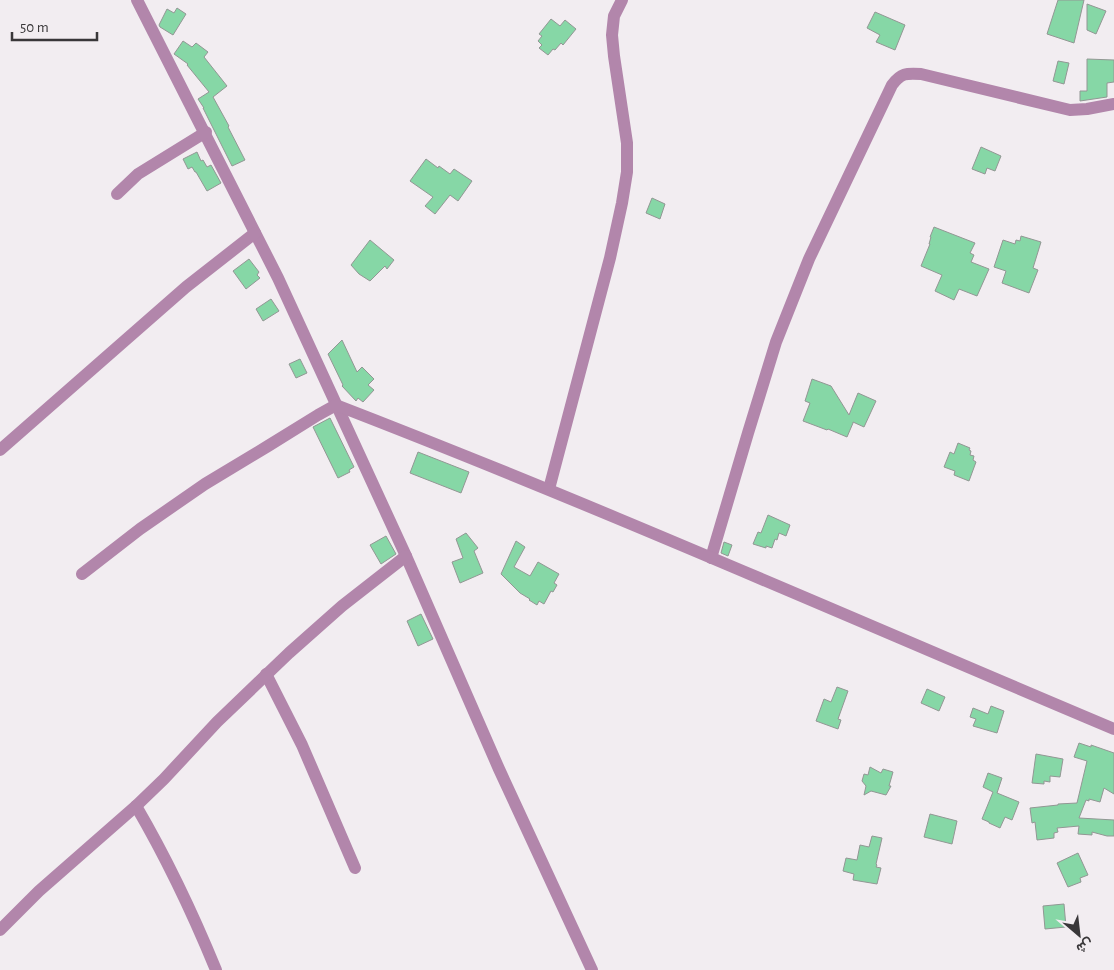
<svg xmlns="http://www.w3.org/2000/svg" width="1114" height="970" font-family="'Alegreya Sans',Vazirmatn,sans-serif">
<rect width="100%" height="100%" fill="#f2edf1"/>
<!-- building -->
<g fill="#86d7a6" stroke="#929794">
<path d="M1058 0H1084L1074 43 1047 34Z"/>
<path d="M1087 4 1106 11 1096 34 1087 30Z"/>
<path d="M177 8 186 14 173 35 160 27 159 25 167 9 174 13Z"/>
<path d="M875 12 905 25 895 50 876 42 880 35 867 28Z"/>
<path d="M551 19 560 26 565 20 576 29 563 45 561 43 555 50 553 49 548 55 539 48 542 45 538 41 542 36 539 34Z"/>
<path d="M183 41 192 47 196 43 208 52 204 57 227 86 213 97 229 126 228 127 245 160 232 166 203 108H204L198 99 209 92 187 65 188 64 174 54Z"/>
<path d="M1087 59 1114 60V82L1107 83V97L1080 101V91H1087Z"/>
<path d="M1058 61 1069 63 1064 84 1053 81Z"/>
<path d="M981 147 1001 156 995 171 987 168 985 174 972 169Z"/>
<path d="M197 152 201 161 203 160 207 167 211 165 221 183 207 191 196 172H195L192 167 188 169 183 159Z"/>
<path d="M426 159 438 168 439 166 450 174 454 169 472 181 458 201 450 195 435 214 425 206 433 197 410 181Z"/>
<path d="M652 198 665 204 660 219 646 213Z"/>
<path d="M934 227 975 243 970 253 974 255 971 262 989 269 977 296 959 289 954 300 935 291 942 275 921 266 930 244H929L931 237H930Z"/>
<path d="M1021 236 1041 242 1033 268 1038 270 1029 293 1002 283 1006 271 994 267 1003 240 1015 244 1016 240 1020 241Z"/>
<path d="M370 240 394 260 387 269 385 266 370 281 359 274 351 265Z"/>
<path d="M249 259 259 272 257 275 260 278 246 289 233 271Z"/>
<path d="M271 299 279 311 263 321 256 309Z"/>
<path d="M342 340 357 372 362 367 374 379 368 385 374 390 363 402 358 398 356 401 342 386 343 385 328 354Z"/>
<path d="M300 359 307 373 296 378 289 364Z"/>
<path d="M812 379 831 386 849 415 858 393 876 401 864 427 853 422V423L847 437 828 429 827 430 803 421 810 403 805 401Z"/>
<path d="M330 418 354 467 349 470 350 472 338 478 313 427Z"/>
<path d="M958 443 970 448 969 450 971 451 970 455 974 456 973 460 976 462 969 481 954 475 955 471 944 467 950 452 954 454Z"/>
<path d="M418 452 469 472 461 493 410 473Z"/>
<path d="M768 515 790 525 786 536 779 533 777 540 775 539 772 548 766 546V548L753 544 758 532 761 533Z"/>
<path d="M466 533 478 548 474 551 483 573 460 583 452 562 463 558 456 539Z"/>
<path d="M386 536 396 554 381 564 370 545Z"/>
<path d="M516 541 525 547 514 567 530 576 538 562 559 574 554 583 557 585 553 592 551 591 544 604 539 601 537 605 529 600 530 599 520 593 501 574Z"/>
<path d="M724 542 732 545 728 556 721 553Z"/>
<path d="M421 614 433 639 418 646 407 621Z"/>
<path d="M837 687 848 691 838 719 841 720 838 729 816 721 824 699 831 702Z"/>
<path d="M927 689 945 697 939 711 921 703Z"/>
<path d="M991 706 1004 711 997 733 973 726 976 719 970 717 973 708 988 714Z"/>
<path d="M1079 743 1091 747V745L1114 753V794L1104 788 1100 802 1089 799V801L1086 800 1079 818 1114 820V836H1107L1092 832V835L1078 834 1079 826 1057 828 1058 832 1054 833V838L1037 840 1035 822 1032 823 1030 808 1058 805V804L1077 803 1087 761 1074 757Z"/>
<path d="M1036 754 1063 759 1060 777 1050 776V782L1044 781V784L1032 783Z"/>
<path d="M870 767 881 773 883 769 893 772 889 786H891L886 795 871 791 864 795 866 786 862 781 864 774 868 775Z"/>
<path d="M988 773 1002 778 997 793 1019 802 1012 820 1005 817 1000 828 989 823V822L982 819 993 792 983 787Z"/>
<path d="M930 814 957 821 952 844 924 837Z"/>
<path d="M872 836 882 838 876 864 877 865 876 867 881 868 877 884 853 880 854 874 843 871 846 858 857 860 860 845 869 847Z"/>
<path d="M1078 853 1088 875 1080 878 1081 882 1068 887 1057 863Z"/>
<path d="M1064 904 1066 927 1045 929 1043 906Z"/>
</g>
<g fill="none" stroke-linecap="round" stroke-linejoin="round">
<!-- minor -->
<g stroke="#b286ab" stroke-width="12">
<path d="M137 0 278 278 406 556 499 769 592 970"/>
<path d="M117 194 138 174 206 132"/>
<path d="M0 450 186 287 255 233"/>
<path d="M549 489 610 258 622 203 627 172V143L614 56 612 35 614 16 622 0"/>
<path d="M711 558 748 433 776 342 809 259 892 85C901 73 906 73 921 74L1070 110 1087 109 1114 104"/>
<path d="M82 574 140 529 205 484 268 446 318 415 336 405C598 506 855 620 1114 729"/>
<path d="M266 674 302 745 355 868"/>
<path d="M136 806C167 859 193 914 216 970"/>
<path d="M0 930 39 891 136 806 164 779 217 722 289 653 342 606 406 556"/>
</g>
</g>
<!-- north arrow -->
<g transform="translate(1079 935) rotate(152)" stroke="#f2edf1" stroke-width="4" paint-order="stroke">
<path d="M0-4L9 19L0 12L-9 19Z" fill="#393739"/>
<text y="-8" font-size="14" font-weight="bold" text-anchor="middle" fill="#393739">ش</text>
</g>
<!-- scale -->
<path d="M12 32v8h85v-8" fill="none" stroke="#393739" stroke-width="2.5"/>
<text x="20" y="32" font-size="15" fill="#393739" stroke="#f2edf1" stroke-width="4" paint-order="stroke">50 m</text>
</svg>
